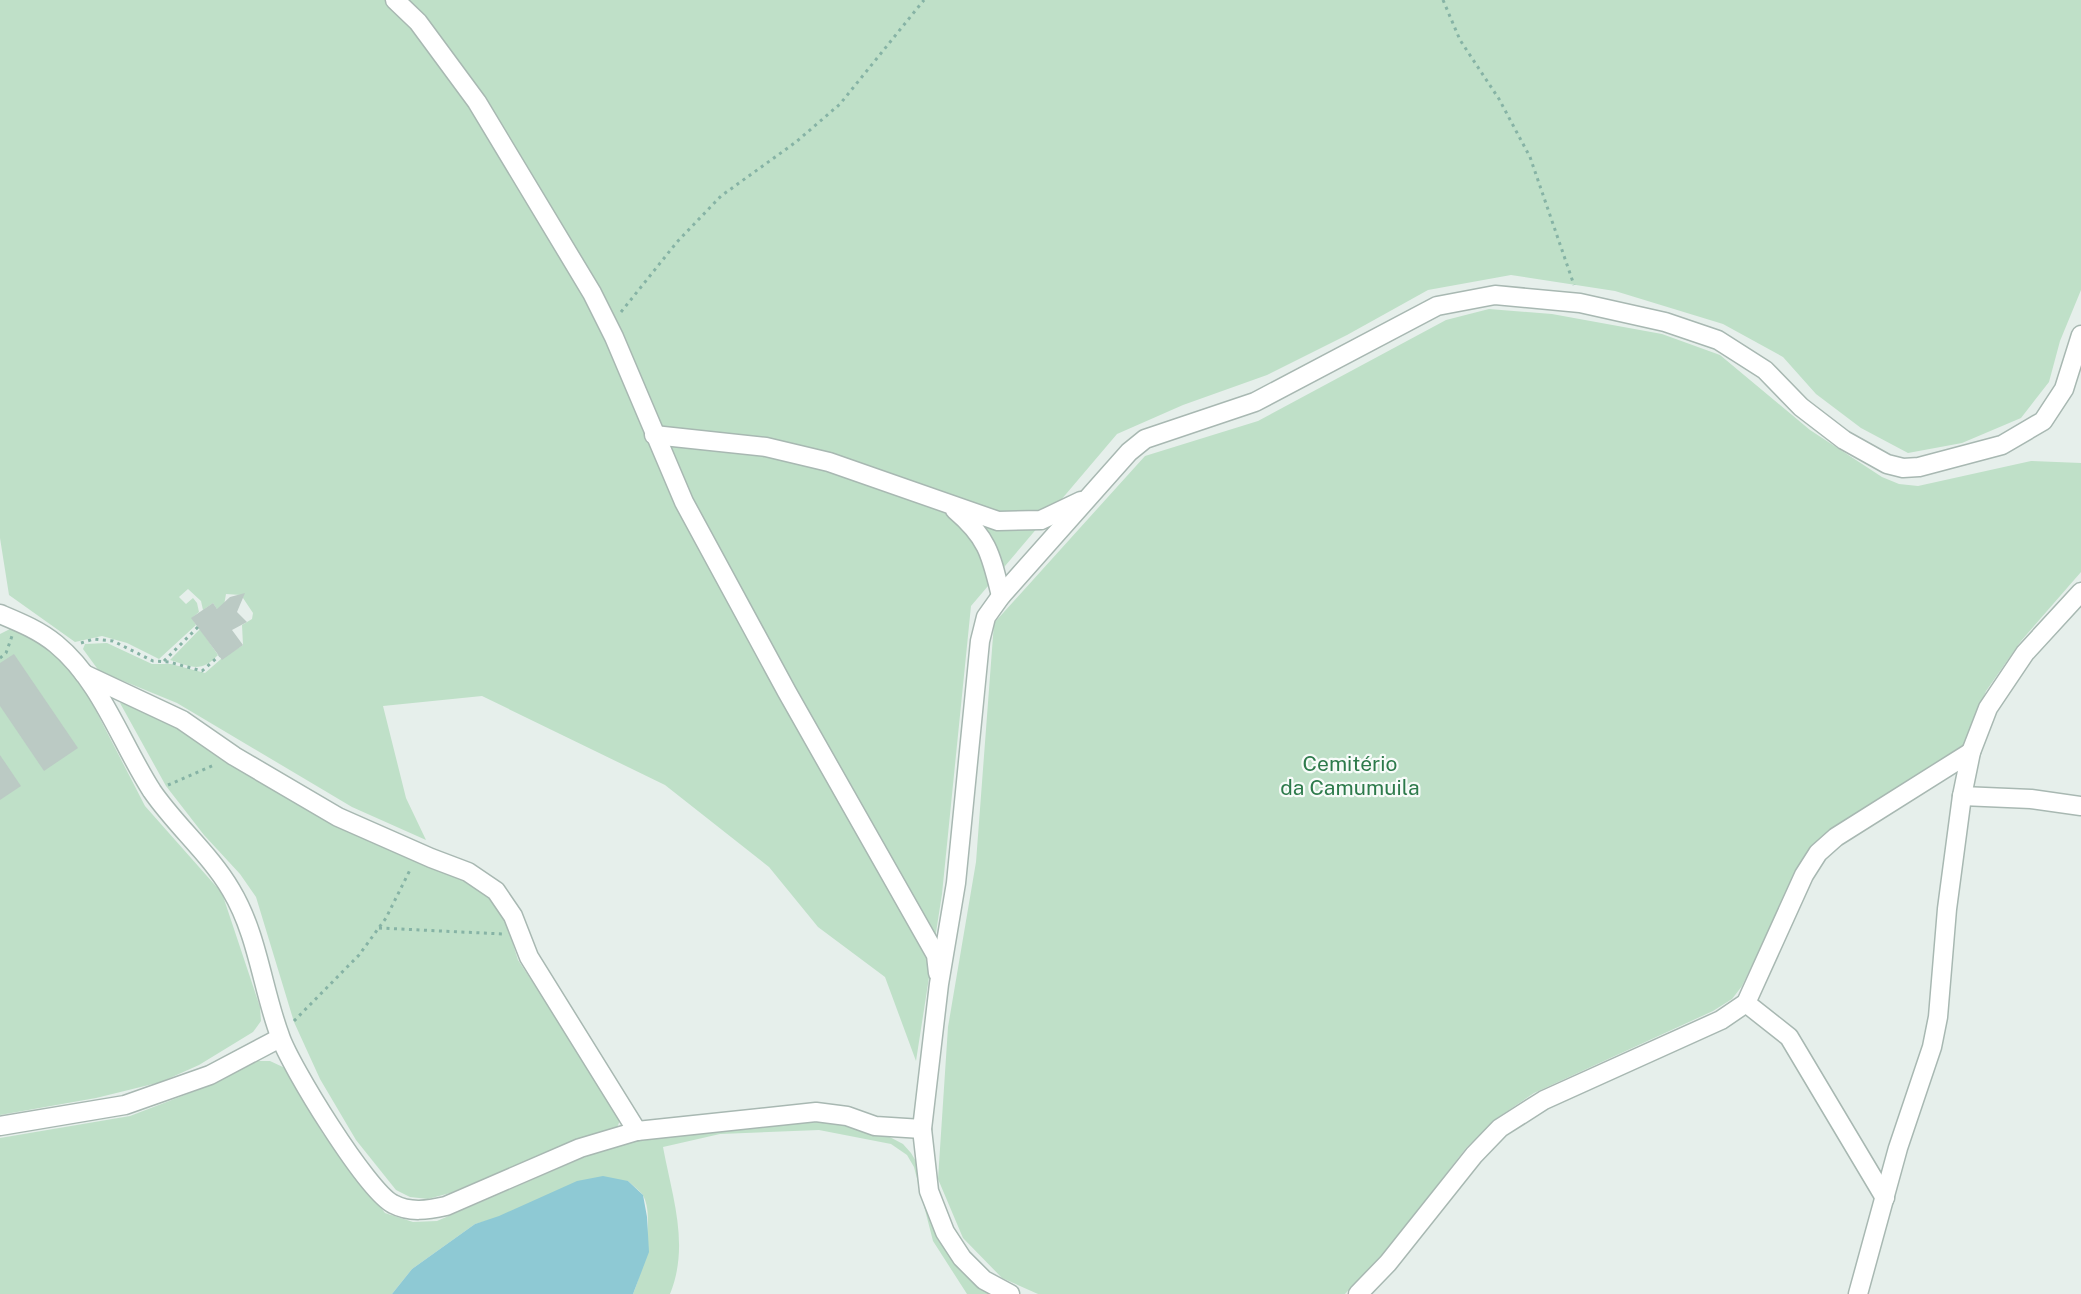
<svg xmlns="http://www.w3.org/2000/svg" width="2081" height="1294" font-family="'Public Sans',sans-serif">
<rect width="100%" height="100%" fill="#e6efeb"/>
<!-- green -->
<g fill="#bfe0c8">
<path d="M0 0H2081V290L2060 341 2049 382 2021 418 1962 443 1908 453 1861 428 1816 394 1783 357 1723 324 1615 291 1511 275 1428 290 1347 335 1267 375 1183 405 1117 434 971 606 942 894 916 1061 885 977 818 927 769 867 665 785 482 696 383 706 406 798 426 840 352 807 177 703 99 671 83 649 85 644 107 643 152 664H171L205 673 221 659 243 645 242 625 252 619 253 613 241 595 226 594 222 617 213 603 203 610 201 601 188 589 179 597 186 604 193 598 197 603 199 612 192 618 196 625 159 659 127 643 102 636 75 642 9 595 0 538Z"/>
<path d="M1489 309 1552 314 1662 334 1720 355 1810 430 1882 477 1899 484 1918 486 2031 461 2081 463V572L2021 641 1986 691 1966 743 1828 833 1806 854 1742 986 1732 999 1713 1011 1534 1093 1497 1118 1466 1148 1383 1255 1345 1294H1038L1002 1278 963 1238 938 1179 948 1027 976 862 994 623 1145 456 1258 421 1446 320Z"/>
<path d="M10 629H21L34 636 78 676 145 806 222 893 260 1007 261 1021 253 1032 199 1065 161 1082 96 1098 0 1115V634Z"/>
<path d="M200 629 218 655C201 673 192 667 170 660Z"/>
<path d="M120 703 136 705 163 716 297 800 323 819 449 873 475 885 492 897 502 909 518 960 611 1101 620 1120 617 1128 554 1149 450 1193 428 1199 410 1197 396 1190 356 1140 320 1079 294 1022 256 897 240 874 204 835 166 786Z"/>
<path d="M257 1061H270L285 1068 323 1134 385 1213 413 1222 437 1221 615 1144 744 1127 818 1122 849 1125 884 1134 903 1144 911 1153 917 1163 924 1195 999 1294H967L933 1241 914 1167 907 1155 891 1144 819 1130 720 1134 663 1147C672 1196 690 1245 670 1294H633C642 1274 656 1213 642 1194 638 1189 632 1185 628 1181L475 1224 412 1269 392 1294H0V1138L130 1116 216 1083Z"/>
</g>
<!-- water -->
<path fill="#8ec9d4" d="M603 1176 628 1181 643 1195 647 1217 649 1252 633 1294H392L412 1269 475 1224 499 1216 577 1181Z"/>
<!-- building -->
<g fill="#bbcac4">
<path d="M245 593 237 612 247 622 232 630 243 645 222 660 191 618 213 603 217 609 230 597Z"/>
<path d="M14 654 78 748 44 771 0 706V663Z"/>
<path d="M0 755 21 786 0 800Z"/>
</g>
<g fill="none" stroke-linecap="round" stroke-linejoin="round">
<defs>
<g id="minor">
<path d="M395 0 418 22 477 102 592 293 614 337 684 502 787 692 936 955 938 973"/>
<path d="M654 435 766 447 829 462 998 521 1041 520 1081 501"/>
<path d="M955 510C988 538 991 555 1001 596"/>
<path d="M0 614C19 622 39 630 56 644 101 681 121 743 152 791 176 826 210 854 231 890 258 935 262 988 280 1036 290 1066 367 1191 393 1204 410 1213 428 1210 446 1206L580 1148 637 1131 816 1112 847 1116 875 1126 922 1129"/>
<path d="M84 674 182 720 234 756 338 817 431 858 468 872 496 891 513 916 529 957 637 1131"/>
<path d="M1962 796 2031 799 2081 806"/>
<path d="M1746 1003 1789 1037 1885 1198"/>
<path d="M0 1126 125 1105 210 1075 280 1038"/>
<path d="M1010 1294 984 1280 962 1258 945 1232 929 1191 922 1129 939 984 956 883 980 641 986 617 1001 596 1129 452 1145 439 1255 402 1437 306 1495 295 1580 303 1665 322 1718 340 1765 370 1801 407 1844 440 1887 464 1903 468 1919 467 2002 445 2043 421 2064 389 2081 335"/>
<path d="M1358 1294 1388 1263 1474 1155 1500 1128 1544 1100 1721 1020 1746 1003 1804 875 1818 853 1836 837 1971 752"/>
<path d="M1858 1294 1898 1148 1932 1047 1938 1017 1947 909 1962 796 1971 752 1988 708 2025 653 2081 592"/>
</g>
</defs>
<!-- minor casing -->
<use href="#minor" stroke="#a8b8b2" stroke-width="21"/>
<!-- path -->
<g stroke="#86b3a5" stroke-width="3" stroke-dasharray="3 4.5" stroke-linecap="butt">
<path d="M1443 0 1460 40 1499 99 1530 157 1574 285"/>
<path d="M621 312 677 242 721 196 796 142 840 104 924 0"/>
<path d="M81 643 94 639 113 641 153 661 169 662 202 671 219 656"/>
<path d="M0 658 6 653 12 636"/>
<path d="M164 661 198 627"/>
<path d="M168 785 214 765"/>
<path d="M379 928 503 934"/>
<path d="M294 1021 359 955 386 918 411 868"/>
</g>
<!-- minor -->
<use href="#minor" stroke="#fff" stroke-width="18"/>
</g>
<g text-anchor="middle" stroke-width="4.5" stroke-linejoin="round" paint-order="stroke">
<!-- park labels -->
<g font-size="21" fill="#2d7a4b" stroke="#f7fbf9">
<text x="1350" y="771">Cemitério<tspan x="1350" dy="24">da Camumuila</tspan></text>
</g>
</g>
</svg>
